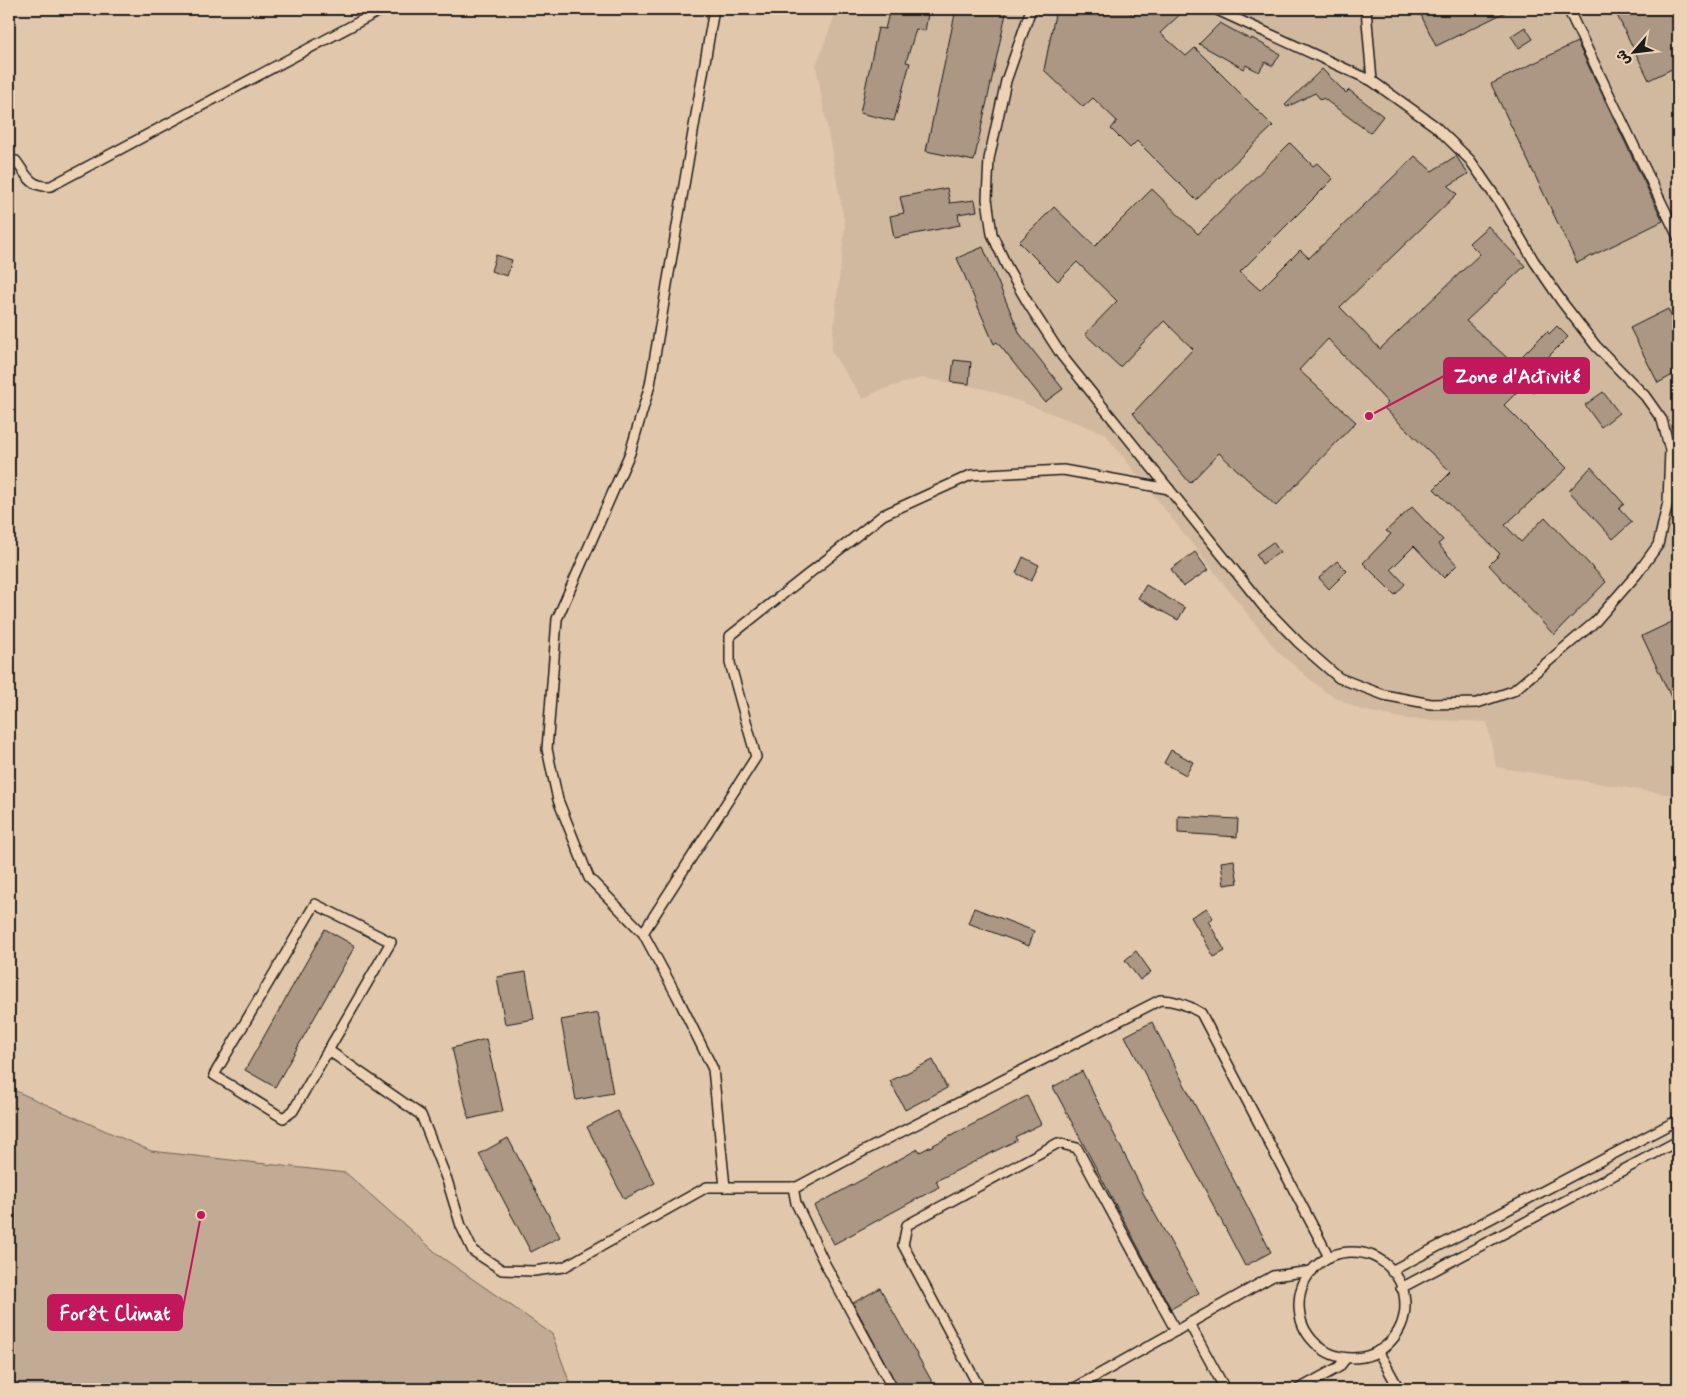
<svg xmlns="http://www.w3.org/2000/svg" width="1687" height="1398" font-family="Mynerve,'Playpen Sans Arabic',sans-serif">
<rect width="100%" height="100%" fill="#e1c7ac"/>
<filter id="ink" filterUnits="userSpaceOnUse"><feTurbulence type="fractalNoise" baseFrequency=".02" numOctaves="2"/><feDisplacementMap in="SourceGraphic" scale="10" xChannelSelector="R" yChannelSelector="G"/><feConvolveMatrix kernelMatrix="1 2 1 2 8 2 1 2 1" color-interpolation-filters="sRGB"/></filter>
<g filter="url(#ink)">
<!-- built -->
<path fill="#d1b9a0" d="M837 9H1678V796L1496 767 1487 722 1407 719 1361 710 1325 692 1277 651 1104 433 986 389 921 378 880 390 863 399 831 351 845 226 816 66Z"/>
<!-- green -->
<path fill="#c1ab94" stroke="#6e6458" d="M9 1088 151 1151 346 1173 441 1257 552 1334 572 1389H9Z"/>
<!-- building -->
<g fill="#ab9783" stroke="#1c1c1c">
<path d="M890 9H929L925 31 916 29 906 62 910 63 894 121 860 113 878 28 885 29Z"/>
<path d="M956 9H1007L974 161 926 151Z"/>
<path d="M1056 9H1126L1133 15 1140 9H1186L1160 33 1186 56 1195 48 1273 126 1196 200 1137 141 1130 148 1111 129 1117 121 1093 98 1083 107 1044 70Z"/>
<path d="M1418 9H1512L1436 46Z"/>
<path d="M1614 9H1678V66L1649 80Z"/>
<path d="M1220 23 1251 40 1252 38 1280 54 1273 66 1265 62 1259 72 1246 65 1244 69 1199 44Z"/>
<path d="M1525 27 1533 39 1519 48 1511 36Z"/>
<path d="M1577 42 1663 221 1577 263 1491 84Z"/>
<path d="M1322 69 1346 93 1349 90 1383 116 1370 133 1323 98 1321 100 1315 93 1287 107 1285 105Z"/>
<path d="M1290 143 1313 166 1317 163 1333 179 1240 272 1260 290 1300 250 1309 258 1415 156 1432 171 1456 156 1468 174 1448 186 1457 194 1340 307 1380 349 1480 254 1469 243 1488 226 1525 266 1466 321 1514 364 1547 331 1549 334 1557 326 1568 337 1539 366 1551 379 1534 393 1526 383 1504 405 1567 468 1505 525 1521 542 1545 517 1606 582 1554 635 1489 565 1500 554 1434 489 1451 472 1384 408 1388 403 1328 339 1299 370 1356 422 1276 506 1219 453 1190 483 1149 435 1133 413 1193 349 1164 321 1120 367 1085 334 1117 301 1077 262 1058 281 1019 242 1054 207 1095 246 1152 189 1198 234Z"/>
<path d="M947 188 950 203 975 200 977 211 958 214 960 225 894 238 890 216 904 213 900 197Z"/>
<path d="M983 247 1020 334 1063 389 1045 402 997 342 994 344 957 258Z"/>
<path d="M496 255 512 260 507 276 491 271Z"/>
<path d="M1668 309 1673 320 1678 317V372L1658 383 1630 328Z"/>
<path d="M954 360 971 362 969 384 951 382Z"/>
<path d="M1603 392 1619 413 1601 427 1585 405Z"/>
<path d="M1591 467 1624 504 1619 508 1632 522 1613 539 1569 491Z"/>
<path d="M1412 507 1443 540 1438 544 1457 565 1444 578 1414 546 1391 569 1405 584 1395 595 1363 563 1391 534 1386 531Z"/>
<path d="M1273 542 1280 552 1262 564 1256 554Z"/>
<path d="M1195 552 1208 570 1183 587 1171 569Z"/>
<path d="M1023 557 1039 565 1031 581 1016 573Z"/>
<path d="M1337 561 1347 571 1329 589 1319 578Z"/>
<path d="M1146 585 1185 608 1178 620 1138 598Z"/>
<path d="M1678 619V712L1642 636Z"/>
<path d="M1171 750 1193 762 1186 775 1164 763Z"/>
<path d="M1178 816 1238 819 1237 837 1178 833Z"/>
<path d="M1234 860 1238 883 1224 885 1221 862Z"/>
<path d="M974 908 1034 931 1029 946 968 923Z"/>
<path d="M1207 908 1213 918 1208 921 1225 951 1214 957 1191 917Z"/>
<path d="M325 929 355 946 275 1087 245 1070Z"/>
<path d="M1136 951 1151 972 1140 980 1125 960Z"/>
<path d="M526 972 534 1019 505 1024 497 977Z"/>
<path d="M598 1013 613 1093 576 1100 561 1020Z"/>
<path d="M1152 1022 1271 1252 1245 1266 1125 1036Z"/>
<path d="M486 1039 503 1111 469 1119 452 1048Z"/>
<path d="M933 1060 947 1088 905 1110 890 1081Z"/>
<path d="M1082 1071 1143 1191H1142L1199 1293 1171 1309 1053 1087Z"/>
<path d="M1027 1096 1041 1124 1015 1137 1017 1140 936 1181 939 1187 834 1244 814 1206 918 1149 920 1152Z"/>
<path d="M617 1111 655 1183 624 1199 587 1127Z"/>
<path d="M508 1138 560 1237 531 1252 479 1154Z"/>
<path d="M880 1288 936 1389H899L853 1303Z"/>
</g>
<g fill="none" stroke-linecap="round" stroke-linejoin="round">
<defs>
<g id="service">
<path d="M714 9 650 385 630 453 557 619 547 749 558 800 589 878 643 933 677 996 713 1069 725 1187"/>
<path d="M1031 9 1006 81 989 159 987 199 992 234 1007 267 1029 305 1062 356 1263 606 1299 643 1339 678 1384 695 1431 704 1477 703 1513 691 1595 622 1637 574 1658 545 1668 502 1670 450 1662 420 1645 396 1596 346 1562 302 1534 261 1499 202 1470 160 1435 126 1372 81 1366 9"/>
<path d="M1215 9 1372 81"/>
<path d="M1568 9 1678 237"/>
<path d="M16 161C27 176 31 188 51 186L383 9"/>
<path d="M1670 450 1678 442"/>
<path d="M315 904 391 942 293 1111 283 1118 214 1075Z"/>
<path d="M643 933 756 757 730 663V636L883 515 971 475 1063 470 1169 489"/>
<path d="M328 1050 421 1115 447 1180 461 1226 473 1251 502 1270 534 1271 564 1267 707 1187H797L858 1154 1160 1000C1176 1000 1188 1005 1201 1013L1329 1257"/>
<path d="M793 1187 796 1203 824 1262 893 1389"/>
<circle cx="1352" cy="1305" r="53"/>
<path d="M1392 1272 1395 1269 1678 1120"/>
<path d="M1401 1288 1678 1141"/>
<path d="M1189 1323 1225 1389"/>
<path d="M1378 1351 1399 1389"/>
<path d="M980 1389 903 1245 907 1225 1058 1143 1077 1148 1176 1331"/>
<path d="M1073 1389 1273 1276 1312 1271"/>
<path d="M1299 1389 1339 1367 1346 1358"/>
</g>
</defs>
<!-- service casing -->
<use href="#service" stroke="#1c1c1c" stroke-width="12"/>
<!-- service -->
<use href="#service" stroke="#eed2b5" stroke-width="9"/>
</g>
</g>
<!-- callouts -->
<path fill="none" stroke="#c2185b" stroke-width="2" d="M1369 416L1444 376M201 1215L182 1313"/>
<g fill="#c2185b" stroke="#eed2b5" stroke-width="2">
<circle cx="1369" cy="416" r="5"/>
<circle cx="201" cy="1215" r="5"/>
</g>
<g fill="#c2185b" stroke="#c2185b" stroke-width="2">
<rect x="1444" y="358" width="145" height="35" rx="5"/>
<rect x="48" y="1295" width="134" height="35" rx="5"/>
</g>
<g font-size="20" text-anchor="middle" font-weight="bold" fill="#fff">
<text x="1517" y="383">Zone d'Activité</text>
<text x="115" y="1320">Forêt Climat</text>
</g>
<!-- margin -->
<rect width="1687" height="1398" fill="none" stroke="#eed2b5" stroke-width="30"/>
<rect x="15" y="15" width="1657" height="1368" fill="none" stroke="#1c1c1c" stroke-width="2" filter="url(#ink)"/>
<!-- north arrow -->
<g transform="translate(1634 52) rotate(242)" stroke="#eed2b5" stroke-width="4" paint-order="stroke">
<path d="M0-4L9 19L0 12L-9 19Z" fill="#1c1c1c"/>
<text y="-8" font-size="14" font-weight="bold" text-anchor="middle" fill="#1c1c1c">ش</text>
</g>
</svg>
